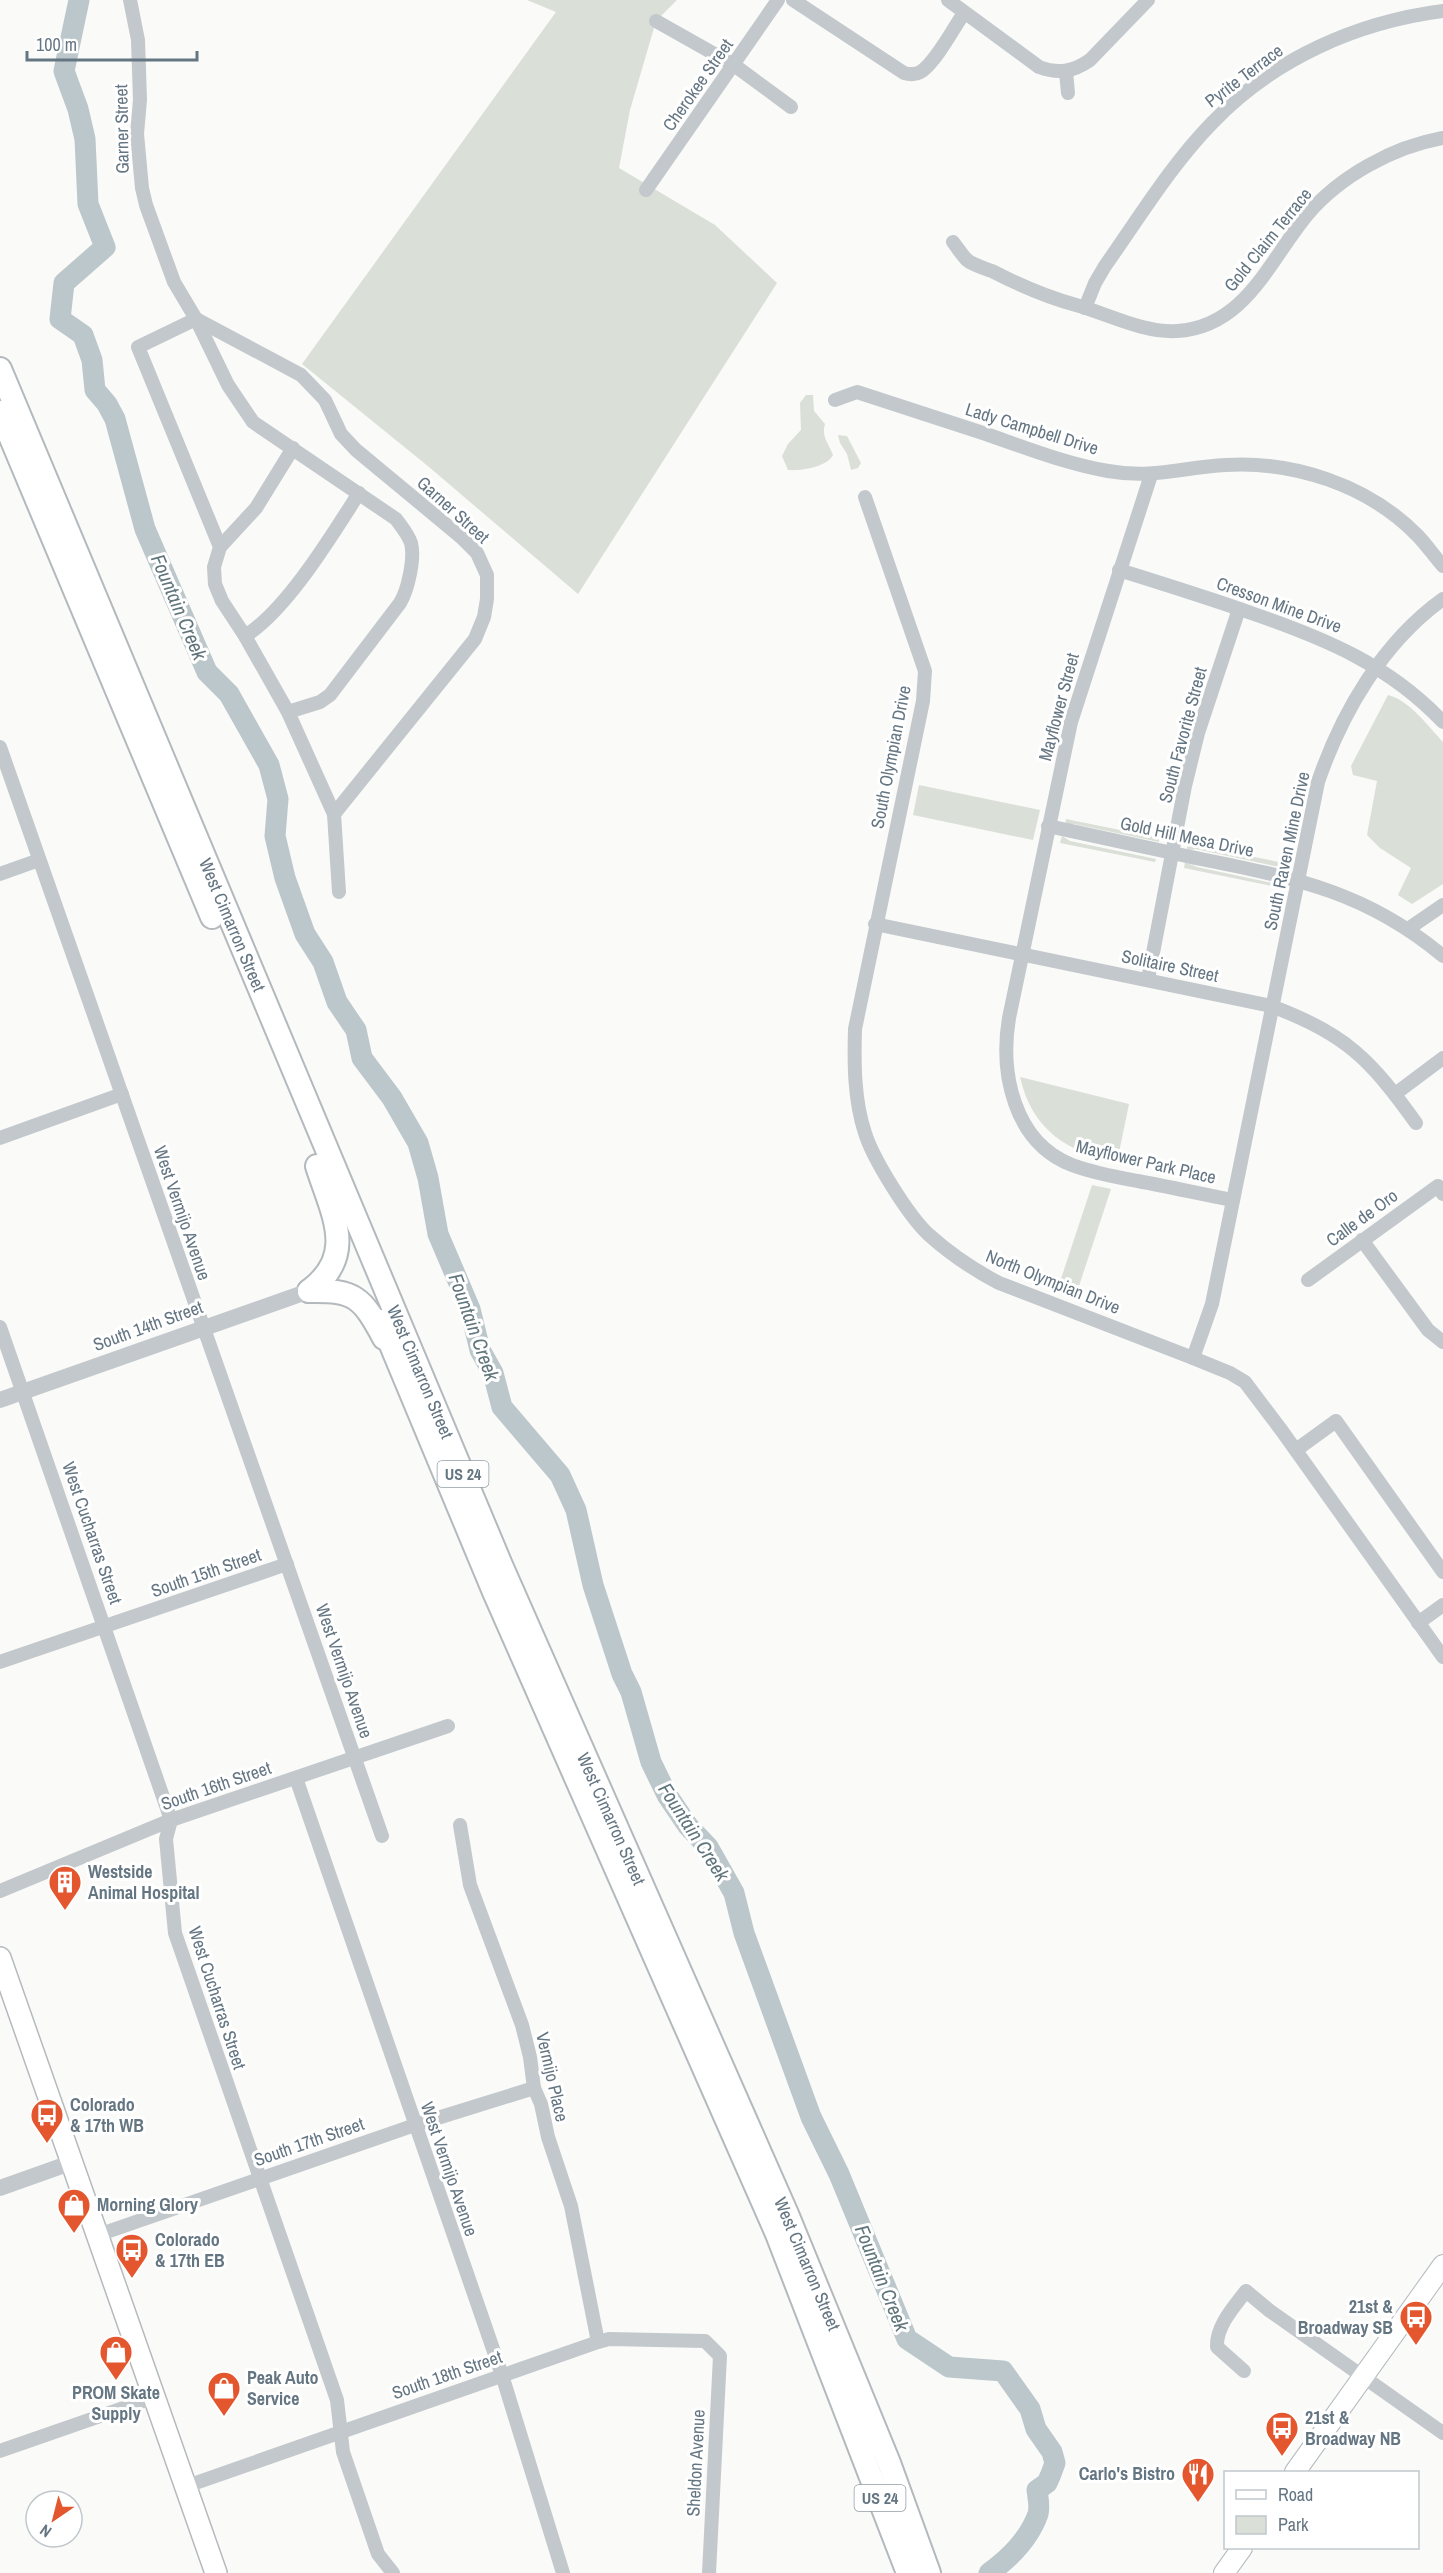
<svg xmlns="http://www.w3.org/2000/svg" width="1443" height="2573" font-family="'Archivo Narrow',sans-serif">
<rect width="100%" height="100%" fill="#fafaf8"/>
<!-- green -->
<g fill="#dadfd7">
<path d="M527 0H677L656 21 630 110 619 168 715 225 777 283 578 594 429 467 302 364 556 12Z"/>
<path d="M806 395H813L814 411 825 424C821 436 829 444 833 455 827 467 801 471 788 470L782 456 788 444 801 430 800 403Z"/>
<path d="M838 435 847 436 861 463 858 468 851 470 847 454 840 443Z"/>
<path d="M1388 695C1409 700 1428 726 1443 742V884L1412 904 1398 895 1411 868 1380 848 1367 835 1377 781 1353 775 1351 766Z"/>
<path d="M919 785 1040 810 1033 840 913 815Z"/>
<path d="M1066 819 1159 838V842L1074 824 1065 826Z"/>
<path d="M1062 836 1070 841 1156 859 1155 862 1060 843Z"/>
<path d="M1188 844 1279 862V867L1196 849 1186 851Z"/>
<path d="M1185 862 1197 867 1277 884V887L1184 868Z"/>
<path d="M1020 1077 1129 1104 1117 1162C1067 1152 1032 1130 1020 1077Z"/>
<path d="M1092 1185 1111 1189 1075 1298 1057 1291Z"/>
</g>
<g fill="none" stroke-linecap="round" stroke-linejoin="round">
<!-- river -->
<path stroke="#bbc7cb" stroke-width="21" d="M79 0 64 71 78 109 85 139 88 204 105 247 64 283 60 319 83 335 92 360 95 390 107 404 115 419 145 529 207 672 229 694 269 765 278 799 275 836 285 878 305 934 323 962 337 1002 356 1030 362 1058 392 1098 418 1143 428 1178 438 1234 470 1309 480 1350 493 1373 502 1407 560 1475 576 1510 593 1585 622 1674 631 1692 651 1762 667 1795 688 1826 708 1847 734 1893 744 1933 811 2117 839 2174 907 2339 949 2367 1003 2371 1030 2409 1036 2429 1052 2452 1055 2463 1051 2474 1047 2483 1037 2490C1038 2497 1040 2507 1038 2514 1029 2539 1010 2558 989 2573"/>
<defs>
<g id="secondary">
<path d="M1295 2472 1443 2265"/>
<path d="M1224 2573 1242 2548"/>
</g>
<path id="primary" d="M0 1958 216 2573"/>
<g id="trunk">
<path d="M0 369 501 1565 787 2214 889 2463 929 2573"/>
<path d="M0 412 212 917"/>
<path d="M309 1291C355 1290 362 1297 384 1338"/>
<path d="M309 1291C358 1255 332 1214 317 1166"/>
<path d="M381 1321 494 1592 777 2234 908 2573"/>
</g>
</defs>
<!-- secondary casing -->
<use href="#secondary" stroke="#b3babf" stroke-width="22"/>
<!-- primary casing -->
<use href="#primary" stroke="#b5babe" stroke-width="24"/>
<!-- trunk casing -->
<use href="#trunk" stroke="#b4b9bd" stroke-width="26"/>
<!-- minor -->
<g stroke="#c3c8cc" stroke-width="14">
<path d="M130 0 138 40 140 100 137 134 142 188 146 205 174 282 196 319 228 385 253 422 396 519C401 526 408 534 411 543 415 558 408 590 400 603L330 695 320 702 288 712"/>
<path d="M793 0 904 73C911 75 916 75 922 71 937 60 953 29 964 13"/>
<path d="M948 0 1039 67C1058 74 1073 72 1090 60L1148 0"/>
<path d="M656 21 734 65 791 107"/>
<path d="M1066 72 1068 93"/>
<path d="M646 190 778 0"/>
<path d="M953 242C957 247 962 255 967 260 973 265 984 268 992 271 1019 285 1047 297 1076 305 1108 314 1143 333 1177 331 1245 327 1269 261 1307 215 1340 176 1393 147 1443 138"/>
<path d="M1085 308 1095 283 1105 266C1139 218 1171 165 1212 123 1273 59 1357 22 1443 11"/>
<path d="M196 319 301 375 325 400 341 434 356 450 461 537 477 553 487 575V599L484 617 475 639 334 814"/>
<path d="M196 319 138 347 220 547 214 567 215 584 222 601 245 636 288 712 334 814 339 892"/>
<path d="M835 400 857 392C900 406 943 420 986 434 1026 448 1067 464 1108 471 1154 479 1183 467 1226 465 1294 461 1368 485 1417 535 1426 544 1434 556 1443 566"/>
<path d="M1151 475 1071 722 1009 1018C1000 1072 1013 1142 1072 1165 1093 1173 1116 1177 1138 1181 1170 1187 1201 1194 1232 1200"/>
<path d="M865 497 925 671 923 701 855 1029C854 1063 854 1100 865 1133 873 1159 908 1215 928 1234 949 1253 974 1270 999 1283L1193 1358 1212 1304 1318 782C1342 712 1383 642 1443 599"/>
<path d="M220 547 256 508 293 448"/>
<path d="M1119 570C1164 584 1209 598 1254 614 1326 639 1389 665 1443 722"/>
<path d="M245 636C287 610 332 535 359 493"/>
<path d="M0 747 382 1836"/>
<path d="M1048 826C1096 836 1144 847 1191 857 1289 877 1363 889 1443 956"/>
<path d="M0 874 39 860"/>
<path d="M875 924 1271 1006C1345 1033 1371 1060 1416 1123"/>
<path d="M1408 929 1443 905"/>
<path d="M1148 979 1185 786 1198 733 1239 609"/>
<path d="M1395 1094 1443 1058"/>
<path d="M0 1138 122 1094"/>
<path d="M1362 1240 1428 1330 1443 1342"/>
<path d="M1308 1280 1438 1186 1443 1194"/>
<path d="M0 1327 171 1820 166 1839 175 1933 337 2400 343 2452 378 2554 393 2573"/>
<path d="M1193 1358 1230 1373 1245 1382 1282 1431 1443 1657"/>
<path d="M1296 1450 1336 1421 1443 1572"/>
<path d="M1418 1623 1443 1605"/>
<path d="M0 1662 287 1564"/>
<path d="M296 1778 502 2375 563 2573"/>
<path d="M460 1825 470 1885 522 2025 530 2057 534 2088 541 2104 548 2137 571 2206 598 2342"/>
<path d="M0 1891 171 1820 448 1726"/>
<path d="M98 2235 415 2125 534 2088"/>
<path d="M1244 2371 1217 2347C1216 2326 1234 2307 1246 2291L1270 2311 1443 2433"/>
<path d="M0 2451 155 2397"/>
<path d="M187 2486 598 2342 609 2339 705 2341 720 2356 709 2573"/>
</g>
<!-- tertiary -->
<g stroke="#c3c8cc" stroke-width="16">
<path d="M0 1400 309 1291"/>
<path d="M0 2188 73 2162"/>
</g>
<!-- secondary -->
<use href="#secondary" stroke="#fff" stroke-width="20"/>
<!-- primary -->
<use href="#primary" stroke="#fff" stroke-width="21"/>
<!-- trunk -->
<use href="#trunk" stroke="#fff" stroke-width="22"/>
</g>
<!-- icons -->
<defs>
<symbol id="building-pin" viewBox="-11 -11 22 30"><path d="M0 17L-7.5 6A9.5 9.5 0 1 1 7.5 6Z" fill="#e4572e" stroke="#fff"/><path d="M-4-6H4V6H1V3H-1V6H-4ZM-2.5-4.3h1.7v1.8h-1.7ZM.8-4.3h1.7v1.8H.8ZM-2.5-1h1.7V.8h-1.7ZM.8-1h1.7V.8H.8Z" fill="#fff"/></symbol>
<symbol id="bus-pin" viewBox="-11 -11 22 30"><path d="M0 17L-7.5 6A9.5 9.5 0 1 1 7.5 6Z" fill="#e4572e" stroke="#fff"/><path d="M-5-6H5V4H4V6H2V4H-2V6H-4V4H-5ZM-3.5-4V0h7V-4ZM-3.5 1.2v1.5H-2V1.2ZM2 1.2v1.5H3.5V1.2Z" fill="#fff"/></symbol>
<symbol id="shop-pin" viewBox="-11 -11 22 30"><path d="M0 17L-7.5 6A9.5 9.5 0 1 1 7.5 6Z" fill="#e4572e" stroke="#fff"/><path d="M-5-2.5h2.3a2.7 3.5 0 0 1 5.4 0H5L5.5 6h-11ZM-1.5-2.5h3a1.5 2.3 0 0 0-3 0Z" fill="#fff"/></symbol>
<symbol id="restaurant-pin" viewBox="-11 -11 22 30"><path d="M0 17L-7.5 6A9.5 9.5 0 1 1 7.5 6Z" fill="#e4572e" stroke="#fff"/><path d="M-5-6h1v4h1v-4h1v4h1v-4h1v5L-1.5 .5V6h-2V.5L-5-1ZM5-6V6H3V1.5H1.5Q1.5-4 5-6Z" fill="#fff"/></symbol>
</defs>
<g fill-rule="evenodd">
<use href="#building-pin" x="46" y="1863" width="38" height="52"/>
<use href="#bus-pin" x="28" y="2096" width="38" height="52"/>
<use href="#shop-pin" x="55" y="2186" width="38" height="52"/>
<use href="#bus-pin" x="113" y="2231" width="38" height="52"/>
<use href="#bus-pin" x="1397" y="2298" width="38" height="52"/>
<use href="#shop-pin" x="97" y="2333" width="38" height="52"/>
<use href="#shop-pin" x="205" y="2369" width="38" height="52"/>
<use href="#bus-pin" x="1263" y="2409" width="38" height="52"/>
<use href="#restaurant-pin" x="1179" y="2455" width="38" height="52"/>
</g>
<g text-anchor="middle" stroke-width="6" stroke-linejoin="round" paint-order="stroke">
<!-- shield labels -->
<g fill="#fff" stroke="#939fa8" stroke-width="1.5">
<rect x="437.5" y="1461" width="51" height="26" rx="4.5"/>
<rect x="854.5" y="2485" width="51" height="26" rx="4.5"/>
</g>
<g font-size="16" font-weight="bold" fill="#657683">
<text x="463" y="1480">US 24</text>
<text x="880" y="2504">US 24</text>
</g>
<!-- street labels -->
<g font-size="18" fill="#657683" stroke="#fff">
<text transform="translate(1244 76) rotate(-37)" y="6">Pyrite Terrace</text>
<text transform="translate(698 85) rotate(-55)" y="6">Cherokee Street</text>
<text transform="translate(122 129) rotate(-91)" y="6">Garner Street</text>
<text transform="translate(1268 240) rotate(-51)" y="6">Gold Claim Terrace</text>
<text transform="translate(1032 429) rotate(17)" y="6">Lady Campbell Drive</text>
<text transform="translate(453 510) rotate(42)" y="6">Garner Street</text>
<text transform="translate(1279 605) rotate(20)" y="6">Cresson Mine Drive</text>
<text transform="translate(1059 707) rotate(-75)" y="6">Mayflower Street</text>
<text transform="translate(1183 735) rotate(-75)" y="6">South Favorite Street</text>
<text transform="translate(891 757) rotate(-79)" y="6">South Olympian Drive</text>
<text transform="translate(1187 837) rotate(12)" y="6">Gold Hill Mesa Drive</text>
<text transform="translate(1287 851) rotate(-78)" y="6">South Raven Mine Drive</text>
<text transform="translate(232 925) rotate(67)" y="6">West Cimarron Street</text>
<text transform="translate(1170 966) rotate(12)" y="6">Solitaire Street</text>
<text transform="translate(1146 1162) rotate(13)" y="6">Mayflower Park Place</text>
<text transform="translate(182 1213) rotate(71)" y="6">West Vermijo Avenue</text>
<text transform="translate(1362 1218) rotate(-36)" y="6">Calle de Oro</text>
<text transform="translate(1053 1282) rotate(22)" y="6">North Olympian Drive</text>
<text transform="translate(148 1326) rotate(-20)" y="6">South 14th Street</text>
<text transform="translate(420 1372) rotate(67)" y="6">West Cimarron Street</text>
<text transform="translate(92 1533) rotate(71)" y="6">West Cucharras Street</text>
<text transform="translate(206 1573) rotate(-19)" y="6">South 15th Street</text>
<text transform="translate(344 1671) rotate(71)" y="6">West Vermijo Avenue</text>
<text transform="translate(216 1786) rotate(-19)" y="6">South 16th Street</text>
<text transform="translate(611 1819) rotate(66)" y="6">West Cimarron Street</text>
<text transform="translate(217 1998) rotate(72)" y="6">West Cucharras Street</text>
<text transform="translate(552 2077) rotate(77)" y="6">Vermijo Place</text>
<text transform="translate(309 2142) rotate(-19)" y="6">South 17th Street</text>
<text transform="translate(449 2169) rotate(71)" y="6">West Vermijo Avenue</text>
<text transform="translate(807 2264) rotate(67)" y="6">West Cimarron Street</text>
<text transform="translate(447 2375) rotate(-19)" y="6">South 18th Street</text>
<text transform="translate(696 2463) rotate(-87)" y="6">Sheldon Avenue</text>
</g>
<!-- poi labels -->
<g font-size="18" font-weight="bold" fill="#657683" stroke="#fff" text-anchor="start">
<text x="88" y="1878">Westside<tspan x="88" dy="21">Animal Hospital</tspan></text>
<text x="70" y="2111">Colorado<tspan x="70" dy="21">&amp; 17th WB</tspan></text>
<text x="97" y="2211">Morning Glory</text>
<text x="155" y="2246">Colorado<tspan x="155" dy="21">&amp; 17th EB</tspan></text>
<text x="1393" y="2313" text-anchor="end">21st &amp;<tspan x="1393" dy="21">Broadway SB</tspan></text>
<text x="247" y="2384">Peak Auto<tspan x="247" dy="21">Service</tspan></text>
<text x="116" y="2399" text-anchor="middle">PROM Skate<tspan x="116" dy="21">Supply</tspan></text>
<text x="1305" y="2424">21st &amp;<tspan x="1305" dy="21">Broadway NB</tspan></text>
<text x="1175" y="2480" text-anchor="end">Carlo's Bistro</text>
</g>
<!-- water labels -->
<g font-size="20" font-style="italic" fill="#60757c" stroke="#fff">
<text transform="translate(179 607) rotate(67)" y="7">Fountain Creek</text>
<text transform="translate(474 1327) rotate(70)" y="7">Fountain Creek</text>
<text transform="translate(694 1832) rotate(57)" y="7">Fountain Creek</text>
<text transform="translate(882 2278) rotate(68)" y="7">Fountain Creek</text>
</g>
</g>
<!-- legend -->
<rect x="1224" y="2471" width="195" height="78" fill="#ffffff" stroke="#c1c8cd" stroke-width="1.5"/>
<rect x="1236" y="2490" width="30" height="9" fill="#ffffff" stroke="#c1c8cd" stroke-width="1.5"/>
<text x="1278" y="2501" font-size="18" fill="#657683">Road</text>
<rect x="1236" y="2516" width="30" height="18" fill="#dadfd7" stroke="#c1c8cd" stroke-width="1.5"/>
<text x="1278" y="2531" font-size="18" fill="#657683">Park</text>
<!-- north arrow -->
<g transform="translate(54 2519) rotate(215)"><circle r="28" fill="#ffffff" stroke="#c1c8cd" stroke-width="1.5"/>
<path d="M0-4.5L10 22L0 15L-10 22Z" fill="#e4572e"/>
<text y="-9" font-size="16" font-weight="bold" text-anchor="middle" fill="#657683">N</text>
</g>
<!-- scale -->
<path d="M27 51v9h170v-9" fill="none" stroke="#657683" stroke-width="3"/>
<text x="36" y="51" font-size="18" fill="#657683" stroke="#ffffff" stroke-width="4.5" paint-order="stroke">100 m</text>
</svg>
